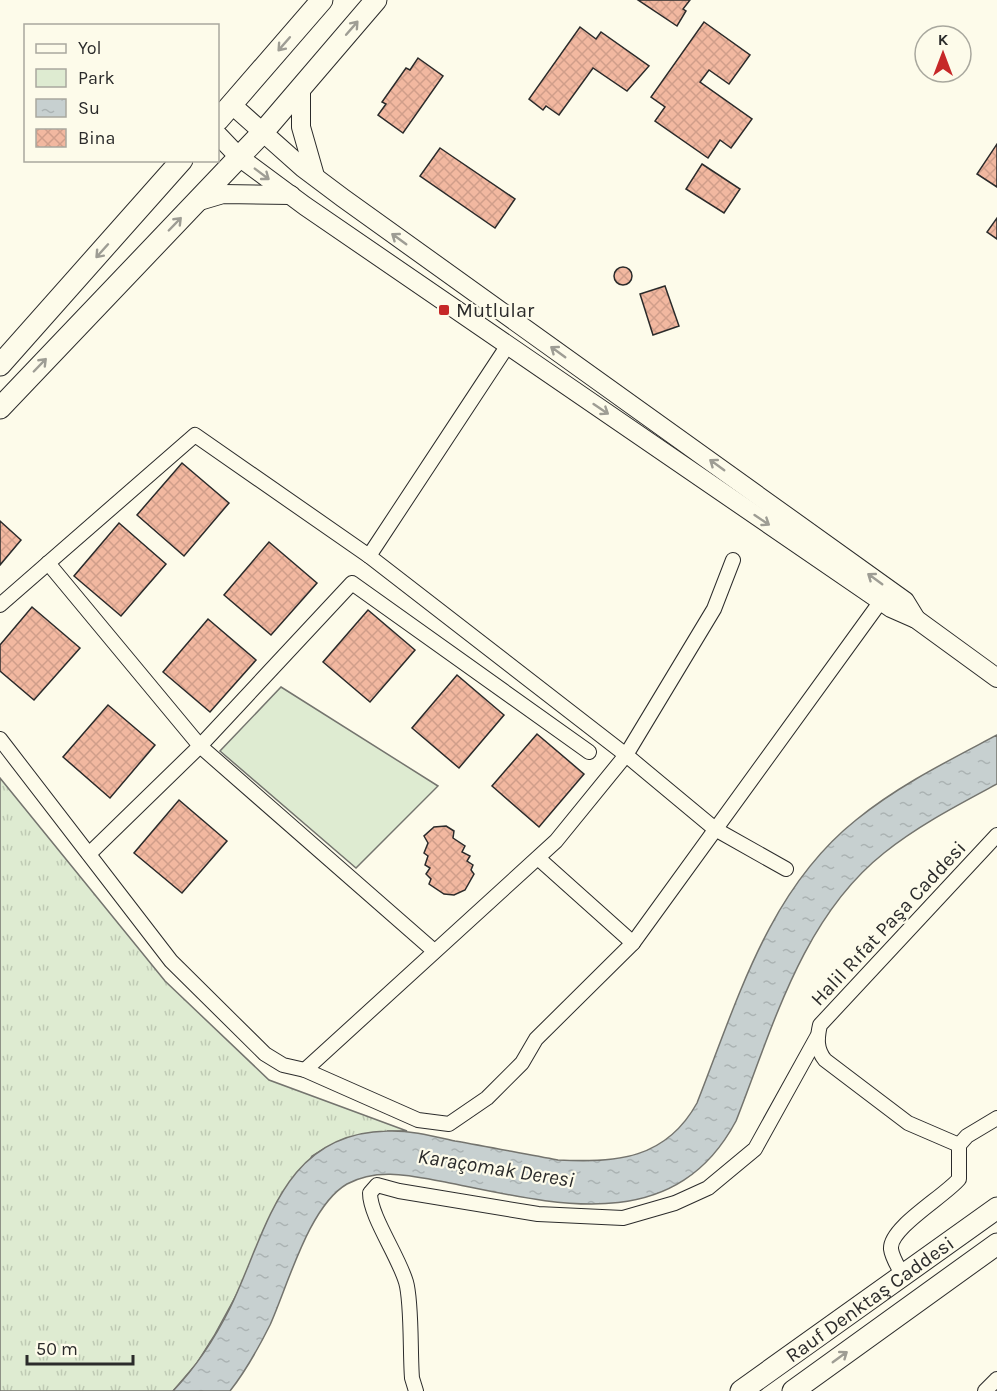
<svg xmlns="http://www.w3.org/2000/svg" width="997" height="1391" font-family="Karla,sans-serif">
<defs>
<pattern id="grass-tufts" width="24" height="20" patternUnits="userSpaceOnUse" patternTransform="scale(1.5)"><rect width="24" height="20" fill="#deebd1"/><path d="M3 7l-1-3M5 7V3M7 7l1-3M15 17l-1-3M17 17v-4M19 17l1-3" fill="none" stroke="#bfcab4"/></pattern>
<pattern id="water-ripples" width="26" height="14" patternUnits="userSpaceOnUse" patternTransform="scale(1.5)"><rect width="26" height="14" fill="#c7d0d0"/><path d="M2 4q2-2 4 0t4 0M15 11q2-2 4 0t4 0" fill="none" stroke="#abb3b3"/></pattern>
<pattern id="building-cross-hatch" width="8" height="8" patternUnits="userSpaceOnUse" patternTransform="scale(1.5)"><rect width="8" height="8" fill="#f2b8a0"/><path d="M0 0l8 8M0 8l8-8" fill="none" stroke="#d09e8a"/></pattern>
</defs>
<rect width="100%" height="100%" fill="#fdfbea"/>
<!-- grass -->
<path fill="url(#grass-tufts)" stroke="#74746e" stroke-width="1.5" d="M0 778 165 981 269 1080 407 1131C372 1130 342 1136 312 1156L214 1336 197 1363 173 1391H0Z"/>
<!-- green -->
<path fill="#deebd1" stroke="#74746e" stroke-width="1.5" d="M281 687 438 786 356 868 220 751Z"/>
<!-- water -->
<path fill="url(#water-ripples)" stroke="#74746e" stroke-width="1.5" d="M997 735V784C958 805 919 825 884 853 802 918 773 1027 736 1121 673 1239 551 1203 445 1182 412 1176 378 1167 347 1184 309 1206 288 1285 270 1325 259 1347 245 1372 230 1391H173C196 1367 215 1338 230 1308 267 1232 281 1133 387 1131 410 1130 433 1136 455 1141 490 1147 524 1154 558 1160 617 1163 666 1159 697 1103 737 1002 768 890 856 820 899 785 948 761 997 735Z"/>
<!-- building -->
<g fill="url(#building-cross-hatch)" stroke="#2b2b2b" stroke-width="1.5">
<path d="M638 0H690L683 9 686 11 677 26Z"/>
<path d="M704 22 750 55 729 84 709 70 700 82 752 119 731 148 720 140 708 158 655 121 665 107 651 97Z"/>
<path d="M580 27 596 39 601 32 649 66 627 91 593 68 559 115 546 106 543 110 529 99Z"/>
<path d="M418 58 443 76 403 133 378 115 386 104 382 102 406 68 410 70Z"/>
<path d="M997 144V187L977 174Z"/>
<path d="M440 148 515 199 495 228 420 176Z"/>
<path d="M702 164 740 189 724 213 686 189Z"/>
<path d="M997 218V239L987 232Z"/>
<circle cx="623" cy="276" r="9"/>
<path d="M665 286 679 326 653 335 640 294Z"/>
<path d="M182 463 229 503 184 556 137 515Z"/>
<path d="M0 521 21 540 0 565Z"/>
<path d="M119 523 166 564 121 616 74 576Z"/>
<path d="M269 542 317 583 271 635 224 595Z"/>
<path d="M32 607 80 648 34 700 0 671V645Z"/>
<path d="M368 610 415 650 370 702 323 662Z"/>
<path d="M208 619 256 660 210 712 163 672Z"/>
<path d="M457 675 504 715 459 768 412 728Z"/>
<path d="M108 705 155 745 110 798 63 757Z"/>
<path d="M537 734 584 774 539 827 492 786Z"/>
<path d="M179 800 227 841 182 893 134 853Z"/>
<path d="M446 826 454 831 453 838 465 846 462 852 470 856 467 861 473 865 471 870 474 874 465 890 454 895 444 894 429 884 431 879 426 874 430 868 425 865 428 856 424 853 428 843 424 836 434 827Z"/>
</g>
<g fill="none" stroke-linecap="round" stroke-linejoin="round">
<defs>
<g id="minor">
<path d="M369 556 626 755 715 829 786 869"/>
<path d="M48 563 200 746 433 950"/>
<path d="M0 605 195 435 369 556 508 345"/>
<path d="M0 739 171 961 265 1054 283 1065 305 1070 418 1120 449 1124 487 1098 522 1063 536 1039 633 943 881 601"/>
<path d="M89 854 200 746 352 583 589 752"/>
<path d="M538 858 633 943"/>
<path d="M305 1070 556 841 626 755 714 609 733 560"/>
<path d="M959 1145 908 1123 825 1060C816 1049 817 1038 820 1025L997 835"/>
<path d="M903 1276C899 1268 892 1258 891 1249 889 1228 945 1196 959 1179V1145L967 1136 997 1118"/>
<path d="M416 1391 412 1378C410 1354 412 1302 406 1282 398 1255 370 1216 370 1193L377 1185 399 1191 538 1214 623 1218 675 1203 708 1188 755 1149 817 1037"/>
<path d="M985 1391 997 1379"/>
</g>
<g id="secondary">
<path d="M301 87V127L315 176"/>
<path d="M231 104 303 168 343 198 905 601 916 619"/>
<path d="M218 135 239 157 305 206 891 608 916 619 997 678"/>
<path d="M196 202 223 194 291 195"/>
</g>
<g id="primary">
<path d="M218 120 322 0"/>
<path d="M0 365 182 160"/>
<path d="M0 408 263 132 376 0"/>
<path id="s1" d="M741 1391 997 1208"/>
<path d="M793 1391 997 1244"/>
</g>
</defs>
<!-- minor casing -->
<use href="#minor" stroke="#2b2b2b" stroke-width="16"/>
<!-- secondary casing -->
<use href="#secondary" stroke="#2b2b2b" stroke-width="20"/>
<!-- primary casing -->
<use href="#primary" stroke="#2b2b2b" stroke-width="23"/>
<!-- minor -->
<use href="#minor" stroke="#fdfbea" stroke-width="14"/>
<!-- secondary -->
<use href="#secondary" stroke="#fdfbea" stroke-width="18"/>
<!-- primary -->
<use href="#primary" stroke="#fdfbea" stroke-width="21"/>
</g>
<!-- one-way arrows -->
<defs><path id="oneway-shaft" d="M-6 0H5M1.5-3L5.5 0L1.5 3" fill="none" stroke-width="1.6" stroke-linecap="round" stroke-linejoin="round" transform="scale(1.5)"/></defs>
<g stroke="#9e9d94">
<use href="#oneway-shaft" transform="translate(352 28) rotate(-49)"/>
<use href="#oneway-shaft" transform="translate(284 44) rotate(131)"/>
<use href="#oneway-shaft" transform="translate(262 174) rotate(37)"/>
<use href="#oneway-shaft" transform="translate(175 224) rotate(-46)"/>
<use href="#oneway-shaft" transform="translate(399 239) rotate(-144)"/>
<use href="#oneway-shaft" transform="translate(102 251) rotate(132)"/>
<use href="#oneway-shaft" transform="translate(558 352) rotate(-144)"/>
<use href="#oneway-shaft" transform="translate(40 365) rotate(-46)"/>
<use href="#oneway-shaft" transform="translate(601 409) rotate(34)"/>
<use href="#oneway-shaft" transform="translate(717 465) rotate(-144)"/>
<use href="#oneway-shaft" transform="translate(762 520) rotate(34)"/>
<use href="#oneway-shaft" transform="translate(875 579) rotate(-144)"/>
<use href="#oneway-shaft" transform="translate(840 1357) rotate(-36)"/>
</g>
<!-- markers -->
<rect fill="#c62828" stroke="#fdfbea" stroke-width="2" x="438" y="304" width="12" height="12" rx="3"/>
<g text-anchor="middle" stroke-width="4.5" stroke-linejoin="round" paint-order="stroke">
<!-- poi labels -->
<g font-size="20" fill="#2b2b2b" stroke="#fdfbea" text-anchor="start">
<text x="456" y="317">Mutlular</text>
</g>
<!-- street labels -->
<g font-size="20" fill="#2b2b2b" stroke="#fdfbea">
<text transform="translate(888 923) rotate(-47)" y="7">Halil Rıfat Paşa Caddesi</text>
<text dy="7" stroke="none"><textPath href="#s1" startOffset="158">Rauf Denktaş Caddesi</textPath></text>
</g>
<!-- water labels -->
<g font-size="21" font-style="italic" fill="#2b2b2b" stroke="#fdfbea">
<text transform="translate(496 1168) rotate(9)" y="7">Karaçomak Deresi</text>
</g>
</g>
<!-- legend -->
<rect x="24" y="24" width="195" height="138" fill="#fdfbea" stroke="#a9a89e" stroke-width="1.5"/>
<rect x="36" y="44" width="30" height="9" fill="#fdfbea" stroke="#a9a89e" stroke-width="1.5"/>
<text x="78" y="54" font-size="18" fill="#2b2b2b">Yol</text>
<rect x="36" y="69" width="30" height="18" fill="#deebd1" stroke="#a9a89e" stroke-width="1.5"/>
<text x="78" y="84" font-size="18" fill="#2b2b2b">Park</text>
<rect x="36" y="99" width="30" height="18" fill="url(#water-ripples)" stroke="#a9a89e" stroke-width="1.5"/>
<text x="78" y="114" font-size="18" fill="#2b2b2b">Su</text>
<rect x="36" y="129" width="30" height="18" fill="url(#building-cross-hatch)" stroke="#a9a89e" stroke-width="1.5"/>
<text x="78" y="144" font-size="18" fill="#2b2b2b">Bina</text>
<!-- north arrow -->
<g transform="translate(943 54)"><circle r="28" fill="#fdfbea" stroke="#a9a89e" stroke-width="1.5"/>
<path d="M0-4.5L10 22L0 15L-10 22Z" fill="#c62828"/>
<text y="-9" font-size="16" font-weight="bold" text-anchor="middle" fill="#2b2b2b">K</text>
</g>
<!-- scale -->
<path d="M27 1355v9h106v-9" fill="none" stroke="#2b2b2b" stroke-width="3"/>
<text x="36" y="1355" font-size="18" fill="#2b2b2b" stroke="#fdfbea" stroke-width="4.5" paint-order="stroke">50 m</text>
</svg>
